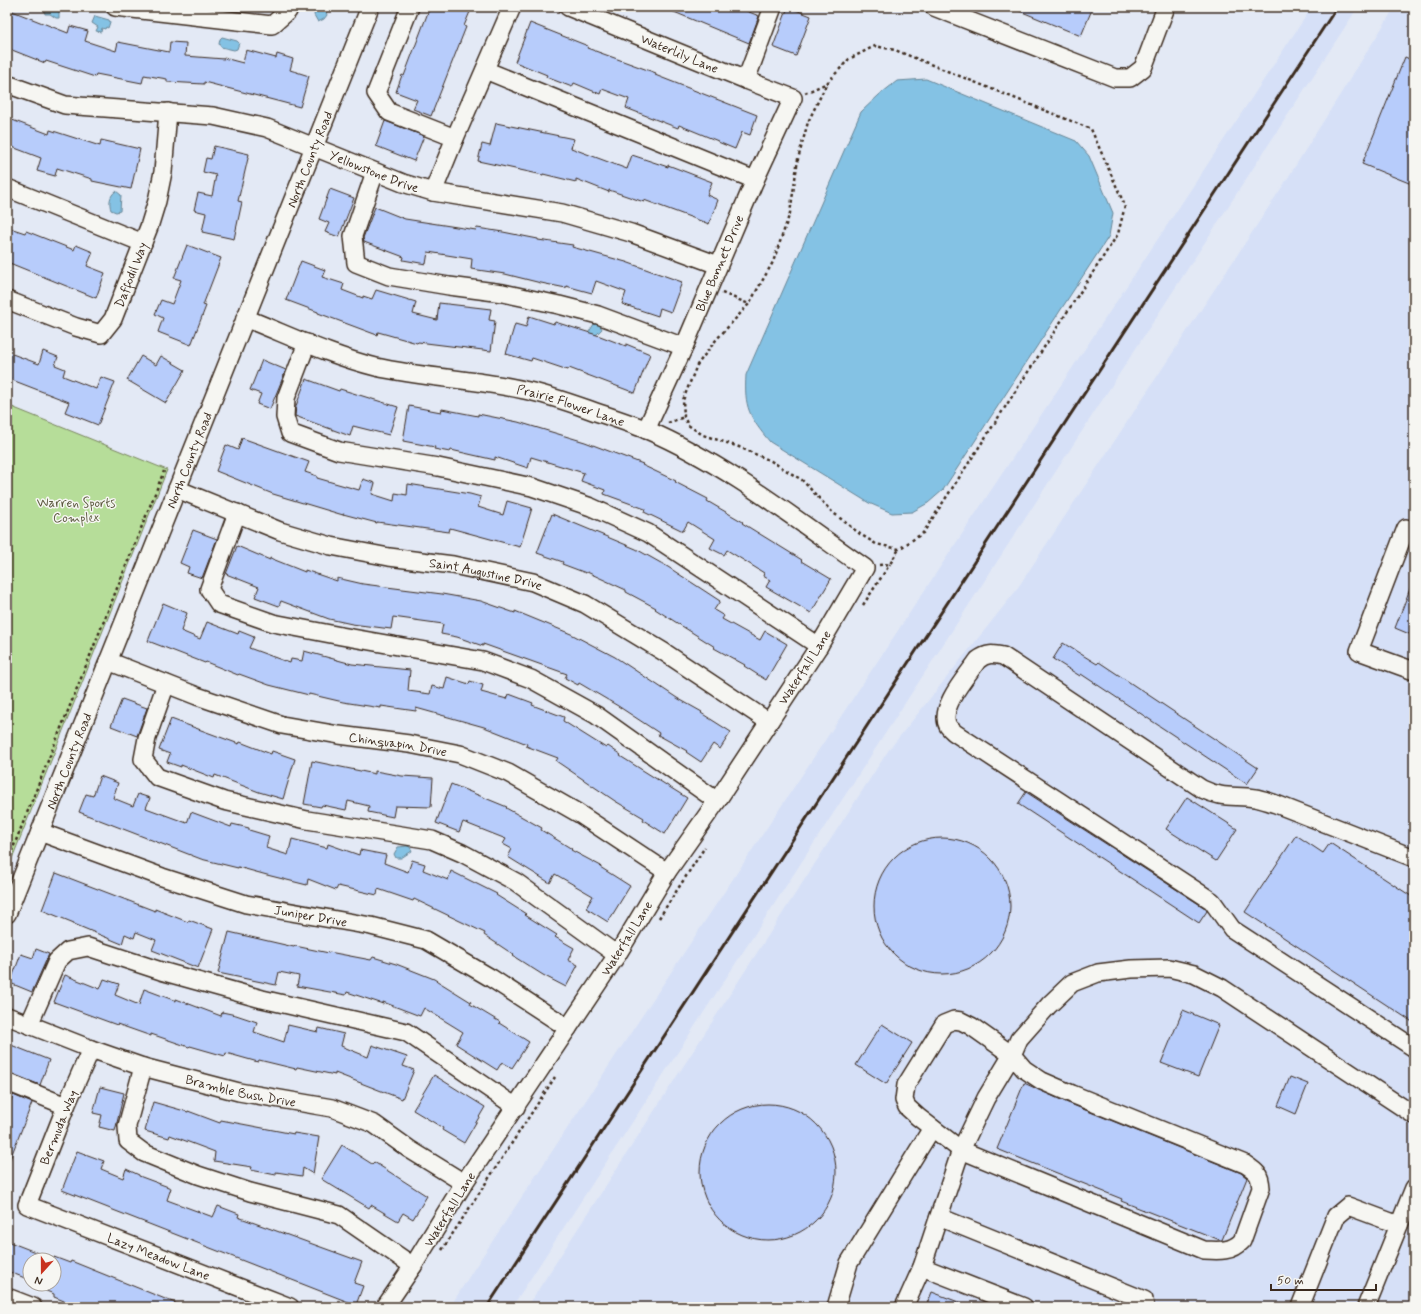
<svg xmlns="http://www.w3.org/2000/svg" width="1421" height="1314" font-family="Mynerve,sans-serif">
<rect width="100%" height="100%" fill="#e3e9f5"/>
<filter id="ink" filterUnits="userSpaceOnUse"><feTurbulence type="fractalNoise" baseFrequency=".025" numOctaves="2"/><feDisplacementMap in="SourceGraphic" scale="8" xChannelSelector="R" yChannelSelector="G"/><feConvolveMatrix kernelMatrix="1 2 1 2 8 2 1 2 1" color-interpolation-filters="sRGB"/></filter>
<g filter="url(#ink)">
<!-- built -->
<g fill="#d6e0f7">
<path d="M1312 7H1358L512 1307H450L474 1269Z"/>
<path d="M1395 7H1414V1296L1409 1307H527L888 751 1015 592 1284 184Z"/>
</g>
<!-- green -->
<path fill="#b6dd99" stroke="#78845c" d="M7 405 167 470 7 871Z"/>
<!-- water -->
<g fill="#84c2e4" stroke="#678595">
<path d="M47 7H56L59 10V18H56L50 14H45L44 9Z"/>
<path d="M316 7 325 8 327 15 324 19 318 22 314 15Z"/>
<path d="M95 16 109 20 110 22 108 28 106 27 105 29 102 28 101 32 96 31 98 27 92 23Z"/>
<path d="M222 37 237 41 239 43 237 49 234 50 221 47 219 44 220 39Z"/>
<path d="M926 79 1076 141 1089 156 1113 213 1109 236 943 490 928 503 912 512 892 513 869 503 770 442C749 417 744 407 746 375L861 112 879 95 897 81Z"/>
<path d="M116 191 121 195 120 211 116 212 111 210C109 203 109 196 116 191Z"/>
<path d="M594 324H599L602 329 595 336 587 335Z"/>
<path d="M407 846 410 847 412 851 401 858H396L394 854 398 847Z"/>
</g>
<!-- building -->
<g fill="#b7ccfb" stroke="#3b2a1e">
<path d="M430 7H472L464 26 466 27 431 116 413 109 417 100 396 92 402 75 404 76Z"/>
<path d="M662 7H737L759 16 749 43Z"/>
<path d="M788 7 811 16 796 56 773 47Z"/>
<path d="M1010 7H1093L1081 36Z"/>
<path d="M7 9 68 33 70 26 88 31 85 41 116 51 118 42 169 52 170 42 186 43 185 56 224 59V58L243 63 246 50 276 58 277 54 293 59 290 70 309 76 300 107 204 82V84L167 82V79L144 75 142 83 96 74 95 77 46 61 45 63 7 48Z"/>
<path d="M530 23 588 46 587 48 656 73 655 75 757 115 750 135 742 132 735 149 718 142V141L679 125 678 128 626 108 629 99 602 89 600 94 574 83 572 87 546 77 547 75 515 62Z"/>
<path d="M1405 57 1414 61V185L1362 164Z"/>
<path d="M7 118 49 134 50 130 100 146 101 140 140 149 131 189 92 181V179L57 168 55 176 37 171 41 158 7 145Z"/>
<path d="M385 121 424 136 414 161 376 146Z"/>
<path d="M496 123 574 139 571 148 627 169 632 155 668 167V165L712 182 707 195 718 200 709 224 644 200V202L609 190V192L576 179V182L543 174V175L478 161 482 144 490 146Z"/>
<path d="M214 146 249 154 238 201 242 202 234 239 202 232 206 213 194 210 198 193 212 196 216 175 203 172 206 158 211 159Z"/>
<path d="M330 189 354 198 339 237 325 232 329 223 319 219Z"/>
<path d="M375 207 405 219 476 230 477 228 503 232 538 239V240L573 245 572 247 626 262 682 282 671 312 660 308 658 316 622 304 626 292 596 281 592 293 566 286V288L541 283 505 274 471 269 472 259 428 252 426 264 403 260 404 257 364 242 363 238Z"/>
<path d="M7 227 25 233 26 231 74 250 76 245 93 252 87 266 105 273 96 298 7 262Z"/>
<path d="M187 245 221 258 203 305 206 306 191 345 158 332 163 318 155 314 161 300 172 304 181 280 174 278Z"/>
<path d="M301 261 325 270 322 277 344 284 342 290 363 298V296L372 299 376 290 416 302 413 314 437 320 439 303 491 309 489 320 495 321 491 351 418 342 417 343 378 332 377 335 318 313V312L286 300Z"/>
<path d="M529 316 554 324 555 322 600 336 626 346V344L650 354 635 393 569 368 568 370 532 358 531 361 506 354 515 324 526 327Z"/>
<path d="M43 351 58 357 55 365 65 369 63 376 96 389 101 377 115 382 98 425 65 412 69 402 7 378V352L39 364Z"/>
<path d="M141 356 156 365 161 356 185 370 166 403 127 380Z"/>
<path d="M262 360 286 370 270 409 257 404 261 394 250 390Z"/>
<path d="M306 379 339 391 340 389 398 407 389 435 353 426 350 436 295 416 296 406Z"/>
<path d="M409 406 441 412 442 409 478 416V414L518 422 585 442 643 464 642 465 676 481 675 482 708 499 707 501 743 522 742 523 802 560 801 561 831 579 811 613 766 587 770 580 763 576 764 573 727 550 724 555 710 548 715 539 688 522 683 531 644 512 645 509 604 494 605 490 581 481 584 473 531 457 528 468 495 457V460L451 450 450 452 434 449 435 447 403 441Z"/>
<path d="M242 438 309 462 305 472 317 476V478L359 490 363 479 375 483 372 494 394 501 395 493 407 495 408 484 470 494 481 497 478 507 503 515 507 501 532 508 520 547 450 528 449 532 377 522V523L343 514V515L273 494 216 471 226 445 238 450Z"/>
<path d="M552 514 636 549 668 567 720 601 714 610 724 616 722 619 760 640 765 631 787 644 766 680 744 666 745 665 714 648 715 647 655 609 656 608 626 592V590L587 572 586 573 562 564 563 562 537 553Z"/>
<path d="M193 530 217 539 202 578 187 573 189 567 180 563Z"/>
<path d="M237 546 270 560V558L305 572V570L337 581V578L363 584 442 594 481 601 515 613V611L571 634 615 657 677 698 702 712 701 713 731 732 720 749 713 744 701 762 686 752 687 751 658 735 659 733 618 706 579 683 578 685 565 678 567 674 483 644V646L457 637 441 634 443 624 393 617 391 629 352 624 329 619 281 601 279 606 255 597 259 587 226 574Z"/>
<path d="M1413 581 1414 582V636L1395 628Z"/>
<path d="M163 603 187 613 181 631 200 639 207 622 238 634 239 631 254 637 249 648 290 663 291 659 302 661 304 651 352 664 410 670 408 691 430 694 432 686 444 689 447 677 469 684 470 681 483 685 481 692 507 699 509 694 533 703 532 705 564 717 563 721 606 748 608 746 621 755 620 756 687 798 665 834 643 820 644 818 615 801 556 761 558 758 526 746 527 744 484 727 416 708V711L381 706V708L343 702 309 694V695L269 685 239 674 238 675 206 662 205 663 148 641Z"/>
<path d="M1063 643 1097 664 1099 662 1258 768 1247 784 1081 674 1080 676 1053 659Z"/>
<path d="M122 699 147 708 137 736 111 726Z"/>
<path d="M171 719 239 744 240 742 271 754 272 751 295 759 283 799 259 792 215 775 214 778 181 765V767L167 762 170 754 159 750Z"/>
<path d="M312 761 375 774V771L402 776 433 778 431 807 395 806 393 817 368 812 369 806 348 801 346 810 322 805 321 807 304 804Z"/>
<path d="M100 776 118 783 113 798 133 806 138 794 150 798 146 808 187 823 191 812 231 827 232 824 249 828V830L269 836 266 848 288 855 292 839 327 848 328 844 359 855 360 850 386 855 384 863 408 872 412 860 425 864 423 870 448 880 451 871 497 894 496 895 526 914 525 915 557 935 555 937 574 948 568 960 578 965 566 987 543 975 513 956 514 955 484 935 485 933 414 899 413 901 378 889 377 895 338 886 336 890 308 879 307 885 267 875 238 867V868L201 859 79 812 86 794 93 796Z"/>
<path d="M451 784 507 807 506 808 542 828 541 830 572 849 571 850 601 866 600 867 630 886 608 922 586 908 593 896 555 874 550 883 508 857 512 849 503 844 506 839 463 822 459 832 436 823Z"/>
<path d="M1026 792 1205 908 1207 911 1199 923 1018 804Z"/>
<path d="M1187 797 1237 829 1216 861 1166 829Z"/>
<path d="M1296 835 1323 853 1330 843 1414 898V1023L1245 912Z"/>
<circle cx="942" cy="906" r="68"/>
<path d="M56 873 155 911V909L188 922 189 920 213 929 198 968 152 950 156 940 136 932 134 938 125 934 122 944 74 924V923L42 910Z"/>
<path d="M229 932 294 947 295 946 329 953V952L371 960 373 957 396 964 434 979 471 1002 470 1004 500 1022 499 1023 529 1042 512 1068 502 1062 497 1070 456 1044 463 1032 424 1008 420 1016 383 1002V1004L347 992 346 995 297 986 299 976 279 972 276 985 218 973Z"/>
<path d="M36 949 49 954 32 992 10 983 21 954 33 958Z"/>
<path d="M65 975 100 989 104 979 119 984 115 995 139 1005 144 989 176 1001V999L221 1016 222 1012 236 1015 257 1022 254 1032 284 1042 288 1025 318 1032 319 1028 344 1034 341 1046 368 1057 372 1045 407 1057 403 1066 414 1070 402 1099 335 1073V1075L297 1067 296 1069 259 1060 258 1062 226 1053 225 1056 190 1046 189 1047 151 1034V1036L117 1024V1025L54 1002Z"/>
<path d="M1183 1010 1219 1025 1198 1077 1161 1063Z"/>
<path d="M882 1024 912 1043 886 1084 856 1065Z"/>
<path d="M11 1045 49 1060 40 1085 7 1072V1055Z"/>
<path d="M434 1075 485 1107 464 1143 442 1130 443 1128 413 1110Z"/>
<path d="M1290 1077 1308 1084 1296 1114 1278 1106Z"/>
<path d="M1024 1083 1068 1103 1241 1173 1246 1177 1247 1178 1222 1240H1220L1121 1201 1122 1199 997 1149Z"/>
<path d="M100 1087 124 1093 115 1131 99 1127 102 1115 93 1113Z"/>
<path d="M13 1095 32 1103 8 1164 7 1110Z"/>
<path d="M153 1102 188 1112V1111L220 1123 221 1120 294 1134V1133L319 1137 313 1174 303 1168 302 1176 276 1172V1175L251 1170 252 1167 214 1161 215 1152 170 1135 169 1138 145 1131Z"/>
<circle cx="768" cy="1172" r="68"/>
<path d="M342 1145 372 1164 374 1162 427 1196 413 1219 403 1213 398 1221 371 1205 369 1208 321 1179Z"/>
<path d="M77 1151 104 1161 101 1169 123 1178 126 1169 139 1175V1176L171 1188 167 1200 213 1217 218 1206 239 1214 238 1217 362 1262 354 1283 363 1286 356 1305 62 1190Z"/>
<path d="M7 1241 53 1259V1260H30V1280L7 1271Z"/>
<path d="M54 1257 70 1263 71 1261 185 1307H79L54 1297V1294L31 1285 54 1284Z"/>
<path d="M932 1292 969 1306V1307H926Z"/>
</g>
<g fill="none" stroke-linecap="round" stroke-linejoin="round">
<defs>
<g id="minor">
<path d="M115 7 272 25 288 11 289 7"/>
<path d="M410 7 376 93 389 112 455 138"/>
<path id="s1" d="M568 7 746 80 793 98 755 180 684 347 646 430"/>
<path d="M934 7 1115 78H1130L1143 68 1166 7"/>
<path d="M485 70 755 180"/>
<path d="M746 80 773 7"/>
<path id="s2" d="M7 84 65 105 213 116 267 128 403 183 433 192 562 213 631 233 718 265"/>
<path d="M375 172 353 236 356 263 389 276 449 286 503 293 559 305 598 315 684 347"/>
<path d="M7 188 143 243"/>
<path d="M433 192 455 138 512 7"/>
<path id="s3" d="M7 300 76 327 101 334 113 319 149 227 157 201 163 172 168 112"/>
<path id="s4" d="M245 318C288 335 331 356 376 367 425 378 475 379 524 390 550 395 576 405 602 414 617 419 632 424 647 430 726 464 795 519 865 568L819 646 717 801 667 872 617 955 464 1183 413 1266 385 1307"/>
<path d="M307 343 286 398 285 417 290 433 339 451 438 467 532 487 591 507 648 533 819 646"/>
<path id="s5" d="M177 489 280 531 331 546 389 557 453 565 533 582 585 604 664 652 769 722"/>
<path d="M237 513 209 589 219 604 273 623 341 636 483 661 531 679 596 715 717 801"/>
<path d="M1414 531 1406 528 1359 651 1414 671"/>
<path id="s6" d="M108 661 197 696 282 725 339 735 409 744 460 754 508 773 578 813 667 872"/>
<path d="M166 684 147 738 143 759 157 777 224 801 307 820 432 840 462 853 516 882 617 955"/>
<path id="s7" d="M40 832 162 877 246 904 371 926 426 940 491 978 568 1028"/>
<path d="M1414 858 1276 804C1269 802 1262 799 1255 798 1233 795 1223 799 1202 789L1003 656C993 654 987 653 978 660 968 675 938 707 948 726 950 729 953 731 955 733L1212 901 1232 929 1414 1048"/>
<path id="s8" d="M7 914 370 7"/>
<path id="s9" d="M7 1016 91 1049 143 1067 239 1092 332 1108 374 1124 409 1149 464 1183"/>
<path d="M954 1020 961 1021 971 1026 1012 1055 1024 1069 1042 1081 1072 1094 1245 1164C1257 1172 1260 1174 1261 1188L1242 1241C1232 1252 1219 1251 1204 1250L961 1150 918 1117 907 1107 904 1100 906 1085 944 1024Z"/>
<path d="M29 1025 57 961 68 951 88 947 161 971 262 999 406 1032 516 1107"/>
<path id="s10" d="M91 1049 66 1106 27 1205 290 1307"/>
<path d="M143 1067 127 1126 128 1141 144 1153 198 1175 250 1192 339 1215 413 1266"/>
<path d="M7 1082 66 1106"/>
<path d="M939 1217 1144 1300 1145 1307"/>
<path d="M922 1267 1024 1307"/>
<path d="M7 1297 33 1307"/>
<path d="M836 1307 849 1263 932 1128"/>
<path d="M904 1307 922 1267 961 1150 986 1098 1012 1055 1019 1039 1049 1005 1072 983 1098 973 1131 969 1169 968 1194 974 1222 988 1414 1115"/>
<path d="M1300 1307 1336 1216 1348 1206 1399 1225"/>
<path d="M1366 1307 1414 1188"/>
</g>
</defs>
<!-- minor casing -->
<use href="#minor" stroke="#3b2a1e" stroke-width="20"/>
<!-- path -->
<g stroke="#3b2a1e" stroke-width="2.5" stroke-dasharray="3 3" stroke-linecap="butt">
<path d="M805 93 827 83 849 59 875 46 895 50 1091 129 1125 206 1118 234 923 533 899 549 876 544 860 534 831 511 802 480 771 461 739 447 703 435 688 425 684 417 683 400 697 365 716 340 749 304 773 262 790 213 798 159 808 122 827 83"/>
<path d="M722 293 749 304"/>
<path d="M668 423 684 417"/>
<path d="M879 565 890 564 899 549"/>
<path d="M863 605 890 564"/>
<path d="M7 863 164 471"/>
<path d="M659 918 705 847"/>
<path d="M442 1250 555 1077"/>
</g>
<!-- minor -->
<use href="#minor" stroke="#f6f6f2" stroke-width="17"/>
<!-- rail -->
<path stroke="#3b2a1e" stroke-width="3" d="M487 1307 1337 7"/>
</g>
</g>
<g text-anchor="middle" stroke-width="3" stroke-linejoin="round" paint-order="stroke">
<!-- street labels -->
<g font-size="13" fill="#3b2a1e" stroke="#f6f6f2">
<text dy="5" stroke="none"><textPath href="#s1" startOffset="121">Waterlily Lane</textPath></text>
<text dy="5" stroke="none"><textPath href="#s8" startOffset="813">North County Road</textPath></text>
<text dy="5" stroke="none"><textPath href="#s2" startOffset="381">Yellowstone Drive</textPath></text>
<text transform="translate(719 263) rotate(-67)" y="5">Blue Bonnet Drive</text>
<text dy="5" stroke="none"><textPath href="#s3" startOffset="167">Daffodil Way</textPath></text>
<text dy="5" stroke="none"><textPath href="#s4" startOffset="339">Prairie Flower Lane</textPath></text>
<text dy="5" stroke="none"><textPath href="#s8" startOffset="489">North County Road</textPath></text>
<text dy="5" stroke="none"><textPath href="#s5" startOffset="322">Saint Augustine Drive</textPath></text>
<text transform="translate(804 667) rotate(-57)" y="5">Waterfall Lane</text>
<text dy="5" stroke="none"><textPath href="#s6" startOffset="303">Chinquapin Drive</textPath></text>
<text dy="5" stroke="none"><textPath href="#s8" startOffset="165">North County Road</textPath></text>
<text dy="5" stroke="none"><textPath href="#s7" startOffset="284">Juniper Drive</textPath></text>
<text transform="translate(626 938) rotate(-58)" y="5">Waterfall Lane</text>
<text dy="5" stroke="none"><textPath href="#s9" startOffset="246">Bramble Bush Drive</textPath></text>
<text transform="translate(58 1127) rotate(-68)" y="5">Bermuda Way</text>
<text transform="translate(449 1209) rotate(-58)" y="5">Waterfall Lane</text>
<text dy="5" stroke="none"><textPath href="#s10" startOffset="310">Lazy Meadow Lane</textPath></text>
</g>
<!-- park labels -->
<g font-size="13" fill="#5a573d" stroke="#f6f6f2">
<text x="76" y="507">Warren Sports<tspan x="76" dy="15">Complex</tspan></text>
</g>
</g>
<!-- margin -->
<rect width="1421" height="1314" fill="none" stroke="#f6f6f2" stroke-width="24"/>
<rect x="12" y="12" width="1397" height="1290" fill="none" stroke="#3b2a1e" stroke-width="1.5" filter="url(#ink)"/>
<!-- north arrow -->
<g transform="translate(42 1272) rotate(201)"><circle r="19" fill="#f6f6f2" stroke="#aba49d"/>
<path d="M0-3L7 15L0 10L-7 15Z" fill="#c8321e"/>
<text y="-6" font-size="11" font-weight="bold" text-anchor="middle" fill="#3b2a1e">N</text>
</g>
<!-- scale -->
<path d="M1271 1284v6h105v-6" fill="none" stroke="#3b2a1e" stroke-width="2"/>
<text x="1277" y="1284" font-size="12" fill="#3b2a1e" stroke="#f6f6f2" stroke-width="3" paint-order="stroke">50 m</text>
</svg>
